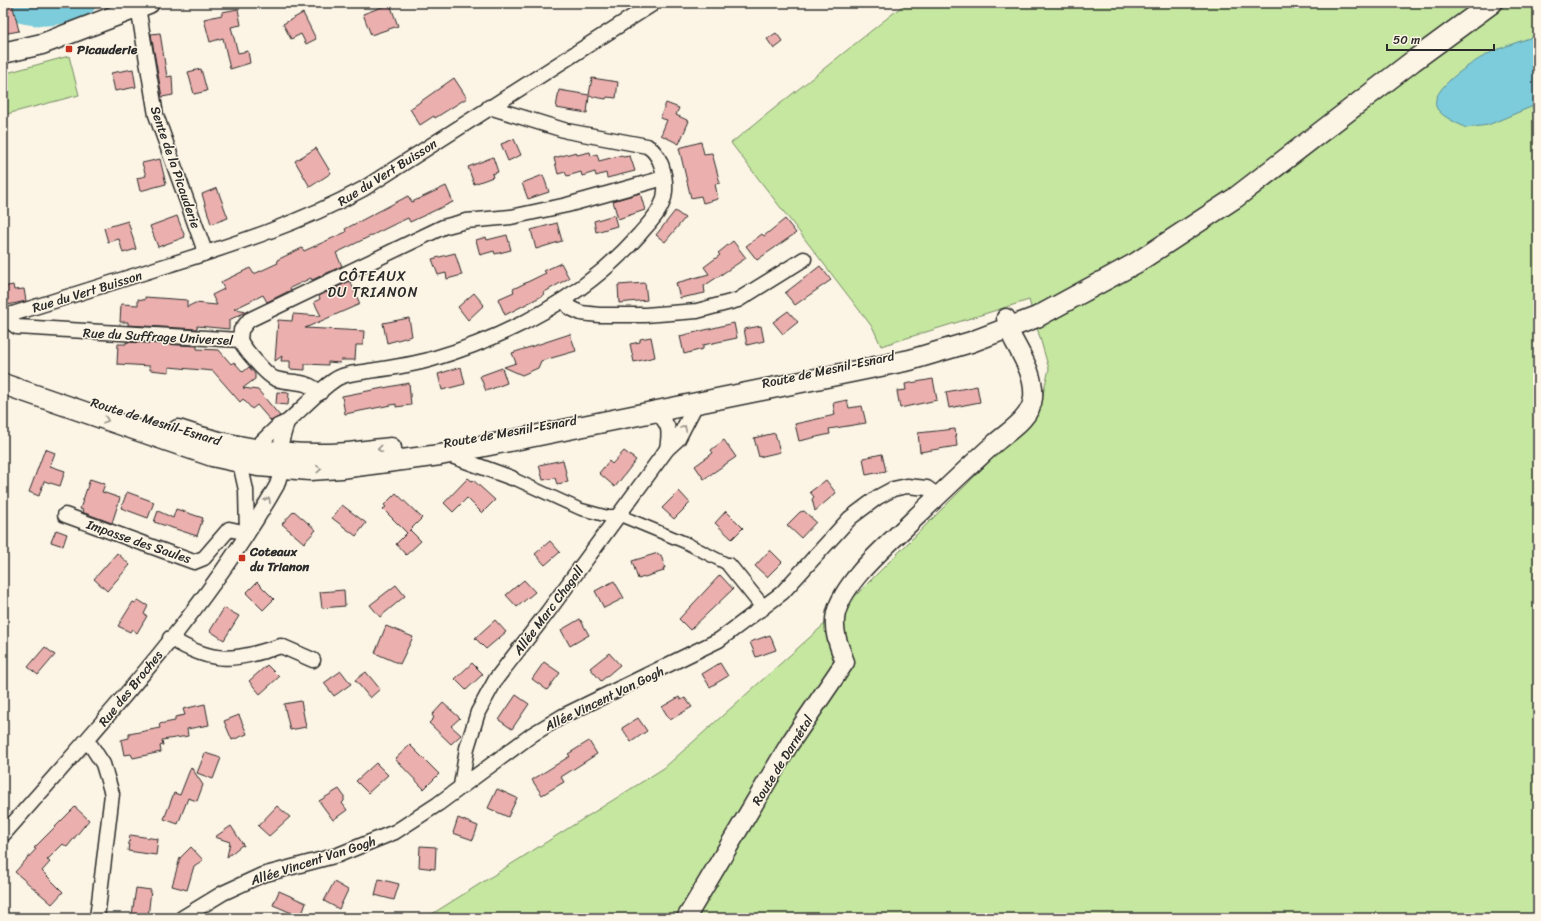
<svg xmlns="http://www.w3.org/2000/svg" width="1541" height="921" font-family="Sriracha,sans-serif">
<rect width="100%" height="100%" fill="#fcf5e5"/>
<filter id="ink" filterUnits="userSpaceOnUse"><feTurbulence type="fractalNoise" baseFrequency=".025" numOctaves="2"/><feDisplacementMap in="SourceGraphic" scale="8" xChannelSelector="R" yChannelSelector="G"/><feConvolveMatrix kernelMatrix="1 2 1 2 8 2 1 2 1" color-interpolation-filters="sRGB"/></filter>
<g filter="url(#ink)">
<!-- green -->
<g fill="#c5e7a0" stroke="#788966">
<path d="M906 3H1538V918H414L432 914 664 768 847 604 1038 413 1049 369 1029 300 881 346 873 328 731 143Z"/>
<path d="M69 56 79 95 3 115V74Z"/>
</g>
<!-- water -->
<path fill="#7dccdb" stroke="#5c8c95" d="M1538 35V104L1488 125 1466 128C1458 123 1444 118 1438 110 1423 91 1480 57 1494 51 1508 45 1524 40 1538 35Z"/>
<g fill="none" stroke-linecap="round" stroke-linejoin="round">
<!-- river -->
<path stroke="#7dccdb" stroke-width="26" d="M3 5C32 14 54 17 83 3"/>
</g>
<!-- building -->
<g fill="#ebb0ae" stroke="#2b2b2b">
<path d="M3 3H12L19 31 3 34Z"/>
<path d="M390 4 398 26 371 35 363 14Z"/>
<path d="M238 9 241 25 231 27 238 53 248 51 250 63 230 69 223 38 210 42 204 19 222 15V12Z"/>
<path d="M303 13 316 39 306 44 301 34 291 39 283 24Z"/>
<path d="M160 33 167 77 172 76 173 95 162 97 151 34Z"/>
<path d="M776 33 783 42 774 49 767 39Z"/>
<path d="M133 69 136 87 115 91 111 73Z"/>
<path d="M201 69 207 91 194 94 188 72Z"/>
<path d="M454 78 467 98 435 118 434 116 420 125 410 109Z"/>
<path d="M592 78 618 82 616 98 607 97 606 99 589 96 587 113 556 108 559 90 589 95Z"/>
<path d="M666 103 679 108 676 115 689 121 679 144 661 135 667 120 660 118Z"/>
<path d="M514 139 521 155 508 161 501 144Z"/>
<path d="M701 142 704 154 712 153 720 183 715 184 718 199 703 203 701 196 691 198 679 148Z"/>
<path d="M316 148 331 173 310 187 295 161Z"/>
<path d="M576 152 577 155 590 152 591 156 597 154 599 161 622 155 623 157 630 156 635 171 607 178 606 173 596 176 595 172 582 176 581 172 567 176 565 172 558 174 554 158Z"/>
<path d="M493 157 498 172 492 174 493 177 474 184 468 167Z"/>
<path d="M160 159 166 184 140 191 137 178 146 176 142 163Z"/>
<path d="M543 175 549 192 528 199 522 183Z"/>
<path d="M446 186 453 202 410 222 408 218 395 224 336 253 342 266 312 280 311 278 290 288 291 290 267 302 263 295 234 309 248 311 229 320V329L197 326V329L128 325V322H120L121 304 138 305V299L145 300V297L187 300V307L195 303 217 305 212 295 224 289 221 282 250 268 254 274 278 263 277 260 302 248 304 251 346 232 345 229 408 196 412 202Z"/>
<path d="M217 188 228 218 211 224 202 194Z"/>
<path d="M640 193 645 210 618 219 613 201Z"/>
<path d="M675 211 685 218 665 242 656 235Z"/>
<path d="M614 215 617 226 596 232 594 221Z"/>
<path d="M177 216 185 237 158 247 150 226Z"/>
<path d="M785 219 796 233 757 260 746 246 762 234 764 236Z"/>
<path d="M128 221 136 249 123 253 119 239 108 242 104 228Z"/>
<path d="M557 223 562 241 536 249 531 230Z"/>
<path d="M507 235 511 250 495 254 494 251 480 255 476 240 486 237 487 240Z"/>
<path d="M733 241 746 258 704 286 705 293 680 298 676 283 709 274 704 267 720 255 718 253Z"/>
<path d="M455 253 462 275 447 279 446 273 438 275 432 259Z"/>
<path d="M561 263 569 278 543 293 544 295 505 315 498 299 514 292 513 289 546 273 544 271Z"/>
<path d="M820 266 831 280 795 305 785 293Z"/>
<path d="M350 281 360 304 305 328 364 331 363 345H356L355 360H341L340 363 328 362V365L305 364V370L290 369V361H281L282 356 275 361 278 320 292 321 293 314 321 316 314 302 320 299 319 296Z"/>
<path d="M645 283 647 300 619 303 618 285Z"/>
<path d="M13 285 14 290 24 289 26 301 3 306V287Z"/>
<path d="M474 293 484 305 468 320 458 307Z"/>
<path d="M788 311 798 322 783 334 773 322Z"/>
<path d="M409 318 412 336 387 343 383 323Z"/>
<path d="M734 323 737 338 703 345V349L684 354 680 336Z"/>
<path d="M761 326 764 341 747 345 744 329Z"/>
<path d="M570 334 576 351 541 361 538 368 522 375 504 367 516 363 512 353Z"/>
<path d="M651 337 655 357 634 362 630 344 640 342V339Z"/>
<path d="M126 342 197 346V349L219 350 231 364 234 362 243 372 249 367 255 374V379L243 388 258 390 280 416 271 421 257 405 252 409 243 399 240 402 213 371 169 367V372L150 370V366L117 364 118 344H126Z"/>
<path d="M461 367 465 384 442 390 438 374Z"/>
<path d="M502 368 507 383 486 391 480 376Z"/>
<path d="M933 379 937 400 900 408 897 391 906 390 905 384Z"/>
<path d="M409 383 411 405 396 407V404L345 414 342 396Z"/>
<path d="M977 386 980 402 949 408 946 392Z"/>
<path d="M277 392 289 393 288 405 276 404Z"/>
<path d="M847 400 849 408 862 406 866 423 829 429 830 434 799 441 795 424 835 415 833 403Z"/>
<path d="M955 429 957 446 920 452 918 433Z"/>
<path d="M775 433 780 452 759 457 754 438Z"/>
<path d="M724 440 736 457 704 479 695 466 713 453 711 450Z"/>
<path d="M45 449 55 453 50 466 65 471 60 486 44 481 39 496 29 492Z"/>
<path d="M624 451 636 460 615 487 599 473 609 461 612 464Z"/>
<path d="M882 454 886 471 866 475 863 458Z"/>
<path d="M563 460 568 482 557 484 555 478 543 480 539 465Z"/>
<path d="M468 478 472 481 473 480 495 500 482 513 467 498 453 512 444 503Z"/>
<path d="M90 479 105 484 102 492 120 498 112 523 82 512 83 510 80 509Z"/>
<path d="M826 480 836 493 815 511 812 499 814 497 810 492Z"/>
<path d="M679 491 690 503 674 519 662 508Z"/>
<path d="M127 492 154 502 148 518 121 508Z"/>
<path d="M396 493 422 518 409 531 410 530 421 541 406 555 396 544 407 533 383 509 386 507 384 505Z"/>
<path d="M342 505 366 523 356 536 332 518Z"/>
<path d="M176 509 203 518 197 536 154 522 158 511 173 518Z"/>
<path d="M294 511 316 530 304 543 282 524Z"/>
<path d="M726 511 743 528 732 539 715 523Z"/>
<path d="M804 511 816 522 801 538 787 525 800 512Z"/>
<path d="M56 530 67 534 63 546 51 542Z"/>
<path d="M550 541 560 552 545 565 535 554Z"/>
<path d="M770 550 782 562 767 577 755 566Z"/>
<path d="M117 553 130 565 107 591 94 579Z"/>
<path d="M658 553V555H661L665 568H663L664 571 638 579 632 561Z"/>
<path d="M720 575 733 589 690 630 679 619Z"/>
<path d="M524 580 535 592 517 607 506 595Z"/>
<path d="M614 581 624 598 604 608 595 591Z"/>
<path d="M257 582 274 599 263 610 246 593Z"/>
<path d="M396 585 405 596 380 617 370 605Z"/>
<path d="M344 590 345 606 322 608 320 592Z"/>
<path d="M138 600 148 606 144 614 147 616 137 633 132 629 130 632 118 626 133 602 136 603Z"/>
<path d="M224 608 239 616 224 640 210 631Z"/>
<path d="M580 619 589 635 570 646 561 630Z"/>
<path d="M495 620 506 632 486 649 475 638Z"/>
<path d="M386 626 413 637 400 664 375 653Z"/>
<path d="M770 635 776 650 756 657 750 642Z"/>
<path d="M45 647 55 655 38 675 28 667Z"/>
<path d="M609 653 620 665 601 681 590 668Z"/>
<path d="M544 662 560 673 547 690 532 679Z"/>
<path d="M472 663 483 674 466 690 455 679Z"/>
<path d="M720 663 728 676 710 687 702 674Z"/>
<path d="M267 665 279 677 260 694 249 681Z"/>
<path d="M341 671 351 684 334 696 324 683Z"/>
<path d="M366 672 380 689 370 698 355 680Z"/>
<path d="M516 695 529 704 512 729 499 720Z"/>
<path d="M679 697 681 700 685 698 692 707 670 720 662 707Z"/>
<path d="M301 701 306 727 290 730 284 704Z"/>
<path d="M443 703 460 718 451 726 461 735 451 744 429 723 434 718 432 715Z"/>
<path d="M205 704 209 725 187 729 188 736 162 740 163 745 160 746 161 752 133 758 131 754 124 755 121 740 129 738V734L160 728 159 724 175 721V717L185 715 183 709Z"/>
<path d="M239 715 247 734 232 740 224 721Z"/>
<path d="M638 718 647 731 631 742 622 728Z"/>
<path d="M589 741 597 754 561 777 564 782 542 795 532 780 570 756 568 754Z"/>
<path d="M410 745 439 774 424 789 395 759Z"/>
<path d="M205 753 221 758 213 779 197 773Z"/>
<path d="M376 763 388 775 368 793 356 781Z"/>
<path d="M191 767 203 785 197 801 188 798 178 824 164 819 174 793 180 795Z"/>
<path d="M339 789 344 796V801L342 803 347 810 333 820 319 801Z"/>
<path d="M497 789 517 798 508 817 488 808Z"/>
<path d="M277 806 290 817 269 836 258 826Z"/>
<path d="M75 807 89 820 67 847 63 844 47 860 50 862 42 871 63 892 52 904 15 872 36 849 34 848Z"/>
<path d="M458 818 478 826 473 840 453 833Z"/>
<path d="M231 826 244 846 242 845 227 857 230 842 215 837Z"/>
<path d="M130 835 158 839 156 855 128 851Z"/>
<path d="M420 846 436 847 435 869 419 867Z"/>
<path d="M191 847 203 860 194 866 187 890 172 886 180 858Z"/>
<path d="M379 879 399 884 394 900 375 895Z"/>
<path d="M334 882 348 890 339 909 324 901Z"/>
<path d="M136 888 151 890 148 917 132 915Z"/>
<path d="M279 891 306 903 301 917 273 905Z"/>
</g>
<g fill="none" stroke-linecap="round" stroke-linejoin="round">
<defs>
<path id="pedestrian" d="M512 478 580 509 606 516 619 515 684 542 729 565"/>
<g id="minor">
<path d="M138 7 156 115 203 246V254"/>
<path d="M564 300 570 308 581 313 599 315H645L697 311 738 300 804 259"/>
<path d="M3 317C57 300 111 283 165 266 233 245 301 223 363 189L654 3"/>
<path d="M3 317 17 327 240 340C244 349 268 377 276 379 294 384 305 379 320 393"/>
<path d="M240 340 241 330 249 320 443 227 466 221 511 217 567 205 664 178"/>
<path d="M657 412C670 426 670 430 667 449"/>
<path d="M446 454 512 478"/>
<path d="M65 515 194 562 204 558 229 529 247 533"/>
<path d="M247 533 246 490 240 463 278 426 287 422C299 412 327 382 340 377 349 373 359 373 369 371 390 368 412 365 432 359 510 336 585 296 639 235 650 222 664 209 665 191 666 176 661 154 647 146L567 131 489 107"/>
<path d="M729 565 758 601 762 609"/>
<path d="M170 638C215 666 235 660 281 646L313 660"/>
<path d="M86 742 92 747 103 764 112 794 97 918"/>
<path d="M461 786 467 748 478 712 496 679 547 613 667 449 678 439 696 404"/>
<path d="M3 835C100 724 204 614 277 485L280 475 281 443 287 422"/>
<path d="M182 918 223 893 262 875 338 855 395 832 438 804 533 734 563 716 719 640 782 593 850 518 878 497 893 489 907 486 927 488 938 496"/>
</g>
<path id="tertiary" d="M686 918 790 743 845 662C839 646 832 630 836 613 845 579 889 544 913 520 940 494 967 468 995 443 1009 431 1031 418 1033 398 1035 377 1023 358 1014 341 1010 334 1009 325 1006 318"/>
<g id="secondary">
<path d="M3 53 42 44 149 3"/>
<path d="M3 384 212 456 258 466 310 470 341 468 440 455 910 360 971 342 1037 317 1136 263 1235 198 1413 61 1492 3"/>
<path d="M178 430C225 446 277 455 327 454 348 454 370 450 391 448"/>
</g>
</defs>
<!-- pedestrian casing -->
<use href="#pedestrian" stroke="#2b2b2b" stroke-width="14"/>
<!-- minor casing -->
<use href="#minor" stroke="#2b2b2b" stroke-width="17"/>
<!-- tertiary casing -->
<use href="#tertiary" stroke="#2b2b2b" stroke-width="21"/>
<!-- secondary casing -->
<use href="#secondary" stroke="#2b2b2b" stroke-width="23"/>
<!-- pedestrian -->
<use href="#pedestrian" stroke="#fcf5e5" stroke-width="11"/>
<!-- minor -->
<use href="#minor" stroke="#fcf5e5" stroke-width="14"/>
<!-- tertiary -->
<use href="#tertiary" stroke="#fcf5e5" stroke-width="18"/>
<!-- secondary -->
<use href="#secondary" stroke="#fcf5e5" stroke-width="20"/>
</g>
<!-- one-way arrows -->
<defs><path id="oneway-chevron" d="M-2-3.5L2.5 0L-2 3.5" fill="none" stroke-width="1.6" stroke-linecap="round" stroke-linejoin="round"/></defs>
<g stroke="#949088">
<use href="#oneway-chevron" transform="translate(106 420) rotate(19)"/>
<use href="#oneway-chevron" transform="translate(684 428) rotate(-62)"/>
<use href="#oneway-chevron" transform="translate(380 449) rotate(174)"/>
<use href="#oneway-chevron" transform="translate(319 469) rotate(-3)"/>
<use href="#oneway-chevron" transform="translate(268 500) rotate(-60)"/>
</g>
</g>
<!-- markers -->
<g fill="#c8321e" stroke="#fcf5e5" stroke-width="1.5">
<rect x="65" y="45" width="8" height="8" rx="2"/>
<rect x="238" y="554" width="8" height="8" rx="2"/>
</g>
<g text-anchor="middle" stroke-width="3" stroke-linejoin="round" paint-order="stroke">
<!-- poi labels -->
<g font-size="13" font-weight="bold" fill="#2b2b2b" stroke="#fcf5e5" text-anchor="start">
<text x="77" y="54">Picauderie</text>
<text x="250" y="556">Coteaux<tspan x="250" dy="15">du Trianon</tspan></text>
</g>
<!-- street labels -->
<g font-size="13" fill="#2b2b2b" stroke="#fcf5e5">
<text transform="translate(176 167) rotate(71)" y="5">Sente de la Picauderie</text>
<text transform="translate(387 172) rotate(-32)" y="5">Rue du Vert Buisson</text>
<text transform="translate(87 291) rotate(-17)" y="5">Rue du Vert Buisson</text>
<text transform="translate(158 336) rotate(3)" y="5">Rue du Suffrage Universel</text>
<text transform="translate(828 369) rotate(-12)" y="5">Route de Mesnil-Esnard</text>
<text transform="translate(156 421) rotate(17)" y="5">Route de Mesnil-Esnard</text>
<text transform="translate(510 431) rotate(-10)" y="5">Route de Mesnil-Esnard</text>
<text transform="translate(139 541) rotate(19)" y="5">Impasse des Saules</text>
<text transform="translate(548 610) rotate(-53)" y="5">Allée Marc Chagall</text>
<text transform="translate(130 688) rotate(-51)" y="5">Rue des Broches</text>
<text transform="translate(604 698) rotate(-26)" y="5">Allée Vincent Van Gogh</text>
<text transform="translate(782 760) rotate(-58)" y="5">Route de Darnétal</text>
<text transform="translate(313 860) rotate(-18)" y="5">Allée Vincent Van Gogh</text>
</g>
<!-- neighbourhood labels -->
<g font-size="14" letter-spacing="1" fill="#2b2b2b" stroke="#fcf5e5">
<text x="373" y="281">CÔTEAUX<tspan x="373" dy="16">DU TRIANON</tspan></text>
</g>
</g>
<!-- margin -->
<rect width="1541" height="921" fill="none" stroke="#fcf5e5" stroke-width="16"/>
<rect x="8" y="8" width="1525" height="905" fill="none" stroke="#2b2b2b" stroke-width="1.5" filter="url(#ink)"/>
<!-- scale -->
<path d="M1387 44v6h107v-6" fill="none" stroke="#2b2b2b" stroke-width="2"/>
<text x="1393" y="44" font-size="12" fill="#2b2b2b" stroke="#fcf5e5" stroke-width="3" paint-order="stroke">50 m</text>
</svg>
